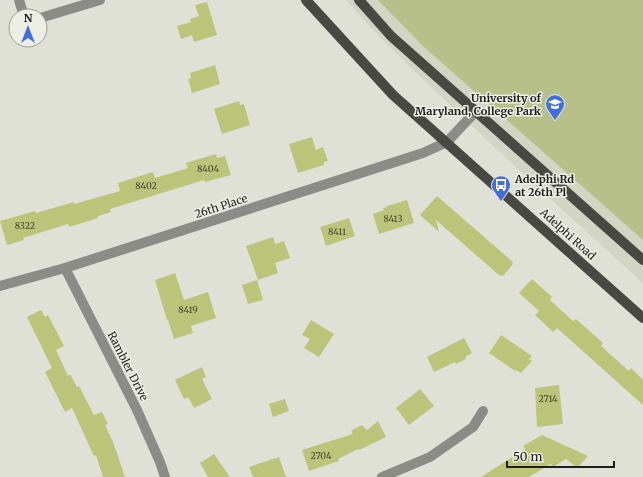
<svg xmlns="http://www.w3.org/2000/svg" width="643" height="477" font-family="Merriweather,serif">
<rect width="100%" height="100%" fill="#dfe1d7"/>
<!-- built -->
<path fill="#d2d5c4" d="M346 0H643V283L524 175 411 68 371 28Z"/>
<!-- green -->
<path fill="#b8c08a" d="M378 0H643V240L424 47Z"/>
<!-- building -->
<g fill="#bbc57a">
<path d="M207 2 217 35 194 42 192 35 181 39 177 26 191 22 190 19 199 16 195 5Z"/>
<path d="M215 65 220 84 192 93 188 79 191 78 190 73Z"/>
<path d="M239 101 240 105 244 104 250 125 222 134 214 109Z"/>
<path d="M312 137 316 150 323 147 328 161 324 162V165L298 173 289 144Z"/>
<path d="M216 154 217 158 225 156 231 175 205 182 204 180 110 209 111 212 98 216V218L69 227 68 224 23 238 24 240 7 245 0 221 35 211 36 213 74 202V204L120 191 118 183 153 172 155 178 188 168 186 163Z"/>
<path d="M437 196 513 262 512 263 513 264 503 276 501 275 500 276 436 220 439 232 420 215Z"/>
<path d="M407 200 414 223 379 234 373 214 384 210 383 208 387 207V206Z"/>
<path d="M349 218 355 236 326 246 320 227Z"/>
<path d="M273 237 275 244 284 241 290 258 275 263 278 273 258 280 246 246Z"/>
<path d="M175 273 184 300 208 292 216 318 191 326 193 333 174 339 168 320H167L155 280Z"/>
<path d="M532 279 552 297 550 300 573 321 576 319 603 343 601 346 629 371 631 368 643 380V405L557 328 553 332 535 315 539 311 519 293Z"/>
<path d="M257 280 263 300 248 304 242 285Z"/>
<path d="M41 310 45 317 48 315 64 346 56 350 68 376 70 374 77 387 79 386 94 415 102 412 108 424 105 425 113 442 125 477H103L96 455 94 456 72 408 65 412 45 372 52 368 27 317Z"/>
<path d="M311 320 334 334 319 357 304 348 310 339 302 335Z"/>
<path d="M501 335 532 356 529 359 532 361 521 373 516 370 515 371 489 353Z"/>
<path d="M464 338 472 353 465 357 466 359 456 364 455 362 434 372 427 357Z"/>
<path d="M202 367 206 377 202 379 212 399 194 408 188 397 184 399 175 380Z"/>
<path d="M559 385 563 424 537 427 535 388Z"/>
<path d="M420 389 434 406 409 425 396 408Z"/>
<path d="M285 399 289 411 273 417 269 404Z"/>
<path d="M378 421 386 437 359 450 358 449 338 459 339 461 309 471 302 450 353 434 351 431 362 425 367 430Z"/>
<path d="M542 435 588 456 577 468 566 459 553 467 551 464 529 477H481L525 449 523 446Z"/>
<path d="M214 454 230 477H208L200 463Z"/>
<path d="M279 457 286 477H253L249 467Z"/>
</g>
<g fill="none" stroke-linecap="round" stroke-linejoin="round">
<!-- minor -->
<g stroke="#8b8c88" stroke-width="10">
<path d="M19 0 24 16"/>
<path d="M40 18 100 0"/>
<path d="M65 268 137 410 160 462 165 477"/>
<path d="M0 286 65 268 423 153 447 142 475 112"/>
<path d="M382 477 430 457 473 427 483 411"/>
</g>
<!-- major -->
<g stroke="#484942" stroke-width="10">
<path d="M306 0 393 95 643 318"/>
<path d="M359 0 391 36 643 260"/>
</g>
</g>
<!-- icons -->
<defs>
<symbol id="university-pin" viewBox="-11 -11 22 30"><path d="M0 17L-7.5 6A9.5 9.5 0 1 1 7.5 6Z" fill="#416fe0" stroke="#edeee4"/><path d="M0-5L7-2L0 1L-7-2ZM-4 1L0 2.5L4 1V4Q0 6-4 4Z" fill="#fff"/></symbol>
<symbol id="bus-pin" viewBox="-11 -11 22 30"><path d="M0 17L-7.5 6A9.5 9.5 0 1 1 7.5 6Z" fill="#416fe0" stroke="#edeee4"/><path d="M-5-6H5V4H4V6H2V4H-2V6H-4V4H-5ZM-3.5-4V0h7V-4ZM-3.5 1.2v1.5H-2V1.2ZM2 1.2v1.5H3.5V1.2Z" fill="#fff"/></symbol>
</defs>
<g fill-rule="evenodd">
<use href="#university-pin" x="544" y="93" width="22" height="30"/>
<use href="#bus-pin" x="490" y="174" width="22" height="30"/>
</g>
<g text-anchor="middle" stroke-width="3" stroke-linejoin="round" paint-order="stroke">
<!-- number labels -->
<g font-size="9" fill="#444832">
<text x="208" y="172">8404</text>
<text x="146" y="189">8402</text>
<text x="393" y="222">8413</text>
<text x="25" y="229">8322</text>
<text x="337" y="235">8411</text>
<text x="188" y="313">8419</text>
<text x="548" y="402">2714</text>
<text x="321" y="459">2704</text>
</g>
<!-- poi labels -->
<g font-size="11" font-weight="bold" fill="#1d1e1a" stroke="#edeee4" text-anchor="end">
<text x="541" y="102">University of<tspan x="541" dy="13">Maryland, College Park</tspan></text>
<text x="515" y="183" text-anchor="start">Adelphi Rd<tspan x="515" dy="13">at 26th Pl</tspan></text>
</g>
<!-- street labels -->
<g font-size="11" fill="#1d1e1a" stroke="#edeee4">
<text transform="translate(221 206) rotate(-18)" y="4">26th Place</text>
<text transform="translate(568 234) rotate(42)" y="4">Adelphi Road</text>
<text transform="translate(128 366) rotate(63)" y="4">Rambler Drive</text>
</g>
</g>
<!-- north arrow -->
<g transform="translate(28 28)"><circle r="19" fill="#edeee4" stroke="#9a9b93"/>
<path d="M0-3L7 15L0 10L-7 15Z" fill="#416fe0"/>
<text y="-6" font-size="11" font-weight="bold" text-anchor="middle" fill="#1d1e1a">N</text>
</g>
<!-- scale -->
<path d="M507 461v6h107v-6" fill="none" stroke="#1d1e1a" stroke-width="2"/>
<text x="513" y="461" font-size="12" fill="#1d1e1a" stroke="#edeee4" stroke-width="3" paint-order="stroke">50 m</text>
</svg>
